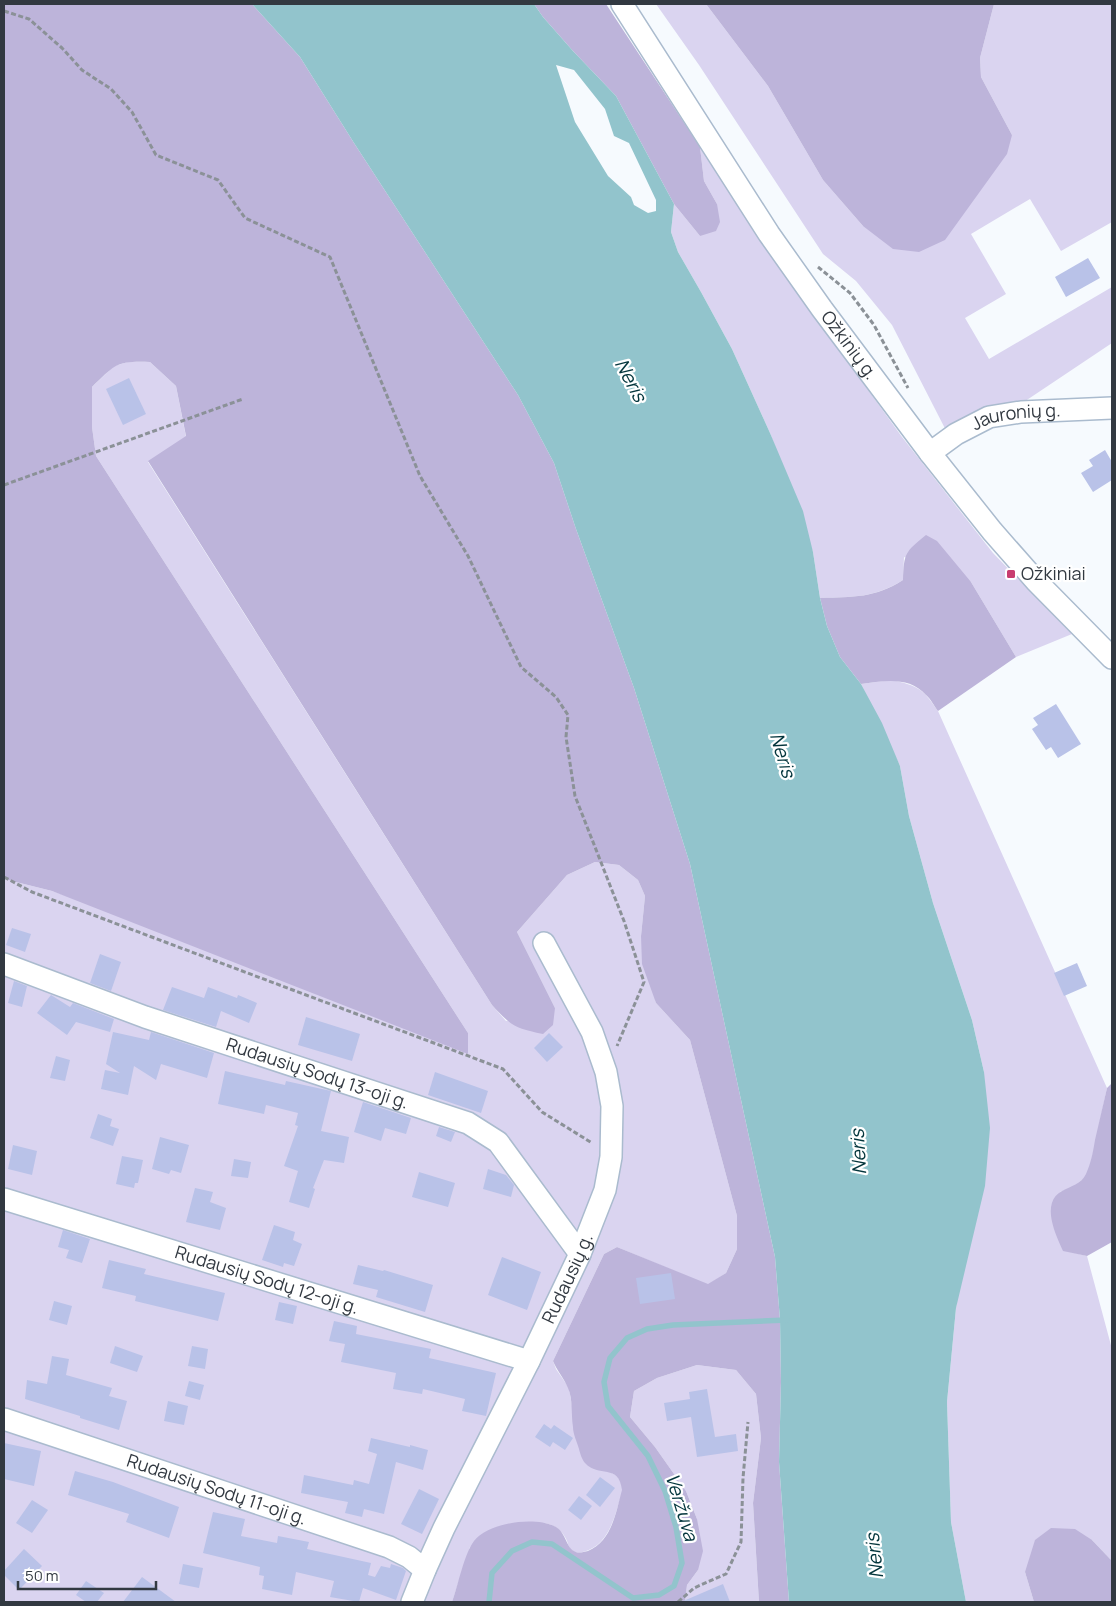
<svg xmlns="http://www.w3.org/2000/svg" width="1116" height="1606" font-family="Manrope,sans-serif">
<rect width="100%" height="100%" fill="#f6fafe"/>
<!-- green -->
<g fill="#dad4f0">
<path d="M656 4H706L768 86 823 180 863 226 1012 135 981 77 980 58 994 4H1112V222L1061 251 1030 199 971 234 1006 294 965 318 989 359 1112 287V343L955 448 892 325 856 281 823 254 699 65Z"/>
<path d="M700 147 791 283 902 437 993 553 1072 634 1016 657 971 582 904 557 903 580C874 598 853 597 820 598L813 552 770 433 732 349 701 292 678 252 671 232 674 204 700 236 717 204 704 181Z"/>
<path d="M128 362H150L176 386 186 437 148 462 492 1005 506 1021 555 1008 517 932 567 875 595 862 619 865 638 880 645 896 641 936 656 1003 690 1040 737 1216V1249L726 1273 708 1285 617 1247 604 1254 553 1361 556 1369 569 1388 572 1406 593 1469C609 1471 620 1472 623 1490 615 1513 611 1545 583 1552 579 1553 573 1553 570 1548 568 1546 568 1543 567 1541 563 1531 554 1524 543 1523 534 1522 483 1543 470 1547L452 1602H4V879L52 891 468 1033 96 456 92 427V387L114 366Z"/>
<path d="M891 680C919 686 922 688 938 711L1107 1088 1091 1163 1086 1176 1075 1186 1060 1192 1063 1250 1087 1256 1112 1349V1561L1092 1540 1025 1572 1034 1602H966L951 1522 947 1402 956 1308 984 1072 972 1020 933 903 909 816 900 766 861 684Z"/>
<path d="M697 1365 736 1370 756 1394 761 1438 753 1503 759 1602H685L687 1585 698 1570 697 1519 686 1491 655 1447 630 1417 634 1391 657 1378Z"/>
</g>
<!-- forest -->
<g fill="#bdb4da">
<path d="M4 4H252L300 57 354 143 518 395 554 463 576 529 634 688 690 864 775 1257 780 1320 781 1382 779 1462 789 1602H759L753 1503 761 1438 756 1394 736 1370 697 1365 657 1378 634 1391 630 1417 655 1447 686 1491 697 1519 703 1551 698 1570 687 1585 685 1602H452C458 1586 464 1554 474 1541 489 1522 536 1516 556 1527 566 1533 566 1547 574 1551 578 1554 583 1552 588 1551 612 1541 616 1512 622 1490 619 1463 598 1478 585 1463 582 1460 580 1453 579 1449 577 1442 573 1434 573 1427 571 1414 573 1399 568 1388 564 1378 557 1371 553 1361L604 1254 617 1247 708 1284 726 1273 737 1249V1216L690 1040 656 1003 642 964 641 936 645 896 638 880 619 865 595 862 567 875 517 932 555 1008 553 1025 543 1034C515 1028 511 1026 492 1005L148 461 186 436 176 386 150 362C116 361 116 364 92 387V427L96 456 468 1033V1054L52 891 4 879Z"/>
<path d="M534 4H606L700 147 704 181 717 204 720 222 716 231 700 236 674 204 616 96 573 51 543 17Z"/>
<path d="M706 4H994L980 58 981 77 1012 135 1007 154 945 240 919 252 893 249 863 226 823 180 768 86Z"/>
<path d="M926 535 937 541 971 582 1016 657 938 711C934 706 931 699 926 695 909 676 884 681 861 684L840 657 827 626 820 598C853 597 875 598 903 580 904 553 905 552 926 535Z"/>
<path d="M1112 1083V1242L1087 1256 1063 1251C1056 1235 1040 1203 1062 1191 1071 1186 1081 1184 1086 1174 1091 1163 1093 1152 1095 1140 1099 1123 1103 1105 1107 1088Z"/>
<path d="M1051 1528 1075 1529 1092 1540 1112 1561V1602H1034L1025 1572 1035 1540Z"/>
</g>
<!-- water -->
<path fill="#92c4cc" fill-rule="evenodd" d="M252 4H534L543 17 573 51 616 96 674 204 671 232 678 252 701 292 732 349 770 433 803 511 813 552 820 598 827 626 840 657 861 684 882 723 900 766 909 816 933 903 972 1020 984 1072 990 1128 985 1186 956 1308 947 1402 951 1522 966 1602H789L779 1462 781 1382 780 1320 775 1257 690 864 634 688 576 529 554 463 518 395 354 143 300 57ZM556 65 574 70 605 109 614 136 629 143 656 200V211L648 213 634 205 631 197 608 176 575 122Z"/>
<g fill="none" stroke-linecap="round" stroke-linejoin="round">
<!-- stream -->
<path stroke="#92c4cc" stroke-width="5.5" d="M489 1602 492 1573 512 1551 532 1542 552 1544 633 1598 659 1595 674 1586 682 1563 676 1527 665 1491 648 1456 608 1406 604 1382 610 1358 627 1338 647 1329 673 1325 787 1320"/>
</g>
<!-- building -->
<g fill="#b9c2e8">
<path d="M1088 258 1100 278 1066 297 1055 277Z"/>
<path d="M129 378 146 414 123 425 106 389Z"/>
<path d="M1105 450 1112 462V480L1093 492 1081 473 1093 466 1089 460Z"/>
<path d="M1056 704 1081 744 1058 758 1051 747 1046 750 1032 729 1038 725 1033 718Z"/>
<path d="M12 928 31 934 25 952 6 945Z"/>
<path d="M100 954 121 962 111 991 90 983Z"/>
<path d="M1077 963 1087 986 1064 996 1054 973Z"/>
<path d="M14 981 27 986 22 1007 8 1003Z"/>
<path d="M172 987 204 998 208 987 237 998 238 995 257 1003 249 1023 221 1011 216 1027 163 1010Z"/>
<path d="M51 995 70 1007 73 1003 114 1019 110 1032 76 1022 67 1035 37 1013Z"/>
<path d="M306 1017 360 1034 352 1061 298 1045Z"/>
<path d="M113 1032 149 1040 151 1032 214 1053 207 1078 161 1064 156 1080 134 1066 128 1095 101 1089 105 1070 120 1073 106 1064Z"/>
<path d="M549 1033 563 1047 547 1062 534 1048Z"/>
<path d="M56 1056 70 1060 65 1081 50 1078Z"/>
<path d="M225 1071 285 1085 286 1081 331 1091 321 1131 349 1137 344 1163 324 1160 313 1188 315 1189 309 1208 289 1202 298 1171 284 1166 298 1126 295 1125 298 1113 266 1105 264 1114 218 1104Z"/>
<path d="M435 1072 488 1091 481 1113 428 1095Z"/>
<path d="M363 1102 411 1118 406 1134 385 1128 381 1141 354 1132Z"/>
<path d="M98 1114 112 1119 110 1126 119 1129 113 1146 90 1138Z"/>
<path d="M439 1127 455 1132 451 1142 436 1136Z"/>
<path d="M160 1137 189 1145 181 1173 171 1170 169 1174 152 1169Z"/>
<path d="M13 1145 37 1151 32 1175 8 1169Z"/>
<path d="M122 1156 143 1160 138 1183H135L134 1188 116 1184Z"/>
<path d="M234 1159 251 1162 248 1178 231 1176Z"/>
<path d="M488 1169 506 1175 514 1185 511 1197 483 1189Z"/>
<path d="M419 1172 455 1183 448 1207 412 1197Z"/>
<path d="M195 1188 213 1192 210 1202 226 1208 220 1230 186 1222Z"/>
<path d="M274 1225 295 1232 293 1240 302 1244 294 1266 284 1263 283 1267 262 1260Z"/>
<path d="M63 1230 90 1239 82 1263 66 1258 69 1250 58 1247Z"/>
<path d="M502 1257 541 1272 527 1310 488 1295Z"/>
<path d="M109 1260 146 1269 144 1274 225 1293 218 1321 135 1301 136 1296 102 1288Z"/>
<path d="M358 1265 383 1271 384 1270 433 1285 425 1312 376 1297 378 1290 353 1284Z"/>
<path d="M671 1273 675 1299 640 1304 636 1278Z"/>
<path d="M54 1301 72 1306 67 1325 49 1320Z"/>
<path d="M279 1302 297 1306 293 1324 275 1320Z"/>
<path d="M334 1321 357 1326 356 1334 431 1349 429 1358 496 1373 486 1416 462 1411 465 1399 423 1389 422 1394 393 1389 396 1373 341 1362 345 1344 329 1341Z"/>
<path d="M115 1346 143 1356 137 1372 110 1363Z"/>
<path d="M192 1346 208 1349 205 1369 188 1366Z"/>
<path d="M52 1356 69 1359 66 1375 112 1388 109 1396 127 1401 119 1430 80 1418V1416L25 1399 27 1380 47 1384Z"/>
<path d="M189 1381 204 1385 200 1400 185 1396Z"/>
<path d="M707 1389 715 1437 736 1434 738 1451 697 1457 691 1417 667 1421 664 1403 690 1399 689 1392Z"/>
<path d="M168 1401 188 1406 184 1425 164 1421Z"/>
<path d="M544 1424 551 1429 554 1425 573 1438 565 1450 553 1442 550 1447 535 1437Z"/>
<path d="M371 1438 410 1447V1445L428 1450 423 1470 396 1462 384 1514 364 1509 362 1517 345 1513 348 1502 301 1493 304 1475 353 1485 354 1480 369 1484 377 1454 368 1451Z"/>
<path d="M4 1443 41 1451 34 1486 4 1479Z"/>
<path d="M75 1471 113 1482 179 1507 169 1538 126 1522 129 1514 68 1495Z"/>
<path d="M600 1477 615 1488 600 1507 586 1495Z"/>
<path d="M419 1489 439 1499 422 1534 401 1524Z"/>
<path d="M579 1496 592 1506 581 1520 568 1510Z"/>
<path d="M32 1500 48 1510 32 1533 16 1523Z"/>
<path d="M213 1512 245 1519 241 1536 277 1543 278 1536 309 1542 307 1549 371 1563 368 1575 375 1577 381 1566 390 1568 391 1564 403 1568 406 1571 396 1600 363 1588 359 1602 330 1597 334 1581 296 1572 292 1595 262 1589 264 1576 259 1575 260 1567 203 1553Z"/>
<path d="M24 1549 42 1566 19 1590 4 1575V1571Z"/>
<path d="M183 1564 203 1568 199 1588 179 1584Z"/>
<path d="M142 1577 176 1602H123Z"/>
<path d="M86 1581 104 1593 97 1602H86L76 1595Z"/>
<path d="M723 1584 730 1602H681Z"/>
</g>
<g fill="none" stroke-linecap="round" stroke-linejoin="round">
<defs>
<g id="street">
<path id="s1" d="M622 4 769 234 822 309 930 453 992 531 1036 581 1112 658"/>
<path id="s2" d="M930 453 956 434 989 417 1021 412 1112 408"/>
<path id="s3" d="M4 964 145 1017 468 1123 498 1142 580 1254"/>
<path id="s4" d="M4 1199 529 1361"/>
<path id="s5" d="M4 1419 389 1547 409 1557 425 1570"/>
<path id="s6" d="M412 1602 425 1570 444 1528 529 1361 580 1254 605 1190 611 1157 612 1106 606 1072 592 1032 544 943"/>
</g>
</defs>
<!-- street casing -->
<use href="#street" stroke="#aabbce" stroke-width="24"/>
<!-- path -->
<g stroke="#8b9197" stroke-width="3" stroke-dasharray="5 2.5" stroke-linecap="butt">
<path d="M4 11 29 19 62 48 82 70 111 89 132 112 156 155 218 180 245 218 330 257 420 476 468 556 521 667 556 697 568 715 566 737 575 796 624 921 644 982 617 1046"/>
<path d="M818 267 850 293 874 325 908 388"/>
<path d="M4 485 243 399"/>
<path d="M4 877 32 892 503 1069 542 1112 592 1143"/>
<path d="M678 1602 694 1588 726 1574 741 1542 743 1478 748 1422"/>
</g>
<!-- street -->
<use href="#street" stroke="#fff" stroke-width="21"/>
</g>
<!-- markers -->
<rect fill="#c83c6f" stroke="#fff" stroke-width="2" x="1006" y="569" width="10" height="10" rx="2.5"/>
<g text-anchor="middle" stroke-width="4.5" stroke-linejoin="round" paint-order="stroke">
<!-- street labels -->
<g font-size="18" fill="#323941" stroke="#fff">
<text dy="6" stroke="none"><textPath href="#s1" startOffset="410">Ožkinių g.</textPath></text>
<text dy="6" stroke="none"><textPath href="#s2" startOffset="96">Jauronių g.</textPath></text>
<text dy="6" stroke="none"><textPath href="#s3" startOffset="332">Rudausių Sodų 13-oji g.</textPath></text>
<text dy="6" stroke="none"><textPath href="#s6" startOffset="359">Rudausių g.</textPath></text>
<text dy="6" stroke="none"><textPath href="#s4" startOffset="275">Rudausių Sodų 12-oji g.</textPath></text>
<text dy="6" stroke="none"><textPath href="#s5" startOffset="224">Rudausių Sodų 11-oji g.</textPath></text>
</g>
<!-- poi labels -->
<g font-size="18" fill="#323941" stroke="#fff" text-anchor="start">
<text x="1021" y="580">Ožkiniai</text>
</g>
<!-- water labels -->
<g font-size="19" font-style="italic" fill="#03353c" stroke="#fff">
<text transform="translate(631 380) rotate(62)" y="7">Neris</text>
<text transform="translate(783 755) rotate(73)" y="7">Neris</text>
<text transform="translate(858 1152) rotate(-93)" y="7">Neris</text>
<text transform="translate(682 1507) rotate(73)" y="7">Veržuva</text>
<text transform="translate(874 1556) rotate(-96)" y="7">Neris</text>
</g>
</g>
<!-- border -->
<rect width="1116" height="1606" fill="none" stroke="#323941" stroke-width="10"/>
<!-- scale -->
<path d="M18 1581v8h138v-8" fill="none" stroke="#323941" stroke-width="2.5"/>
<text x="25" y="1581" font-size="15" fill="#323941" stroke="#ffffff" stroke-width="4" paint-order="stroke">50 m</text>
</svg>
